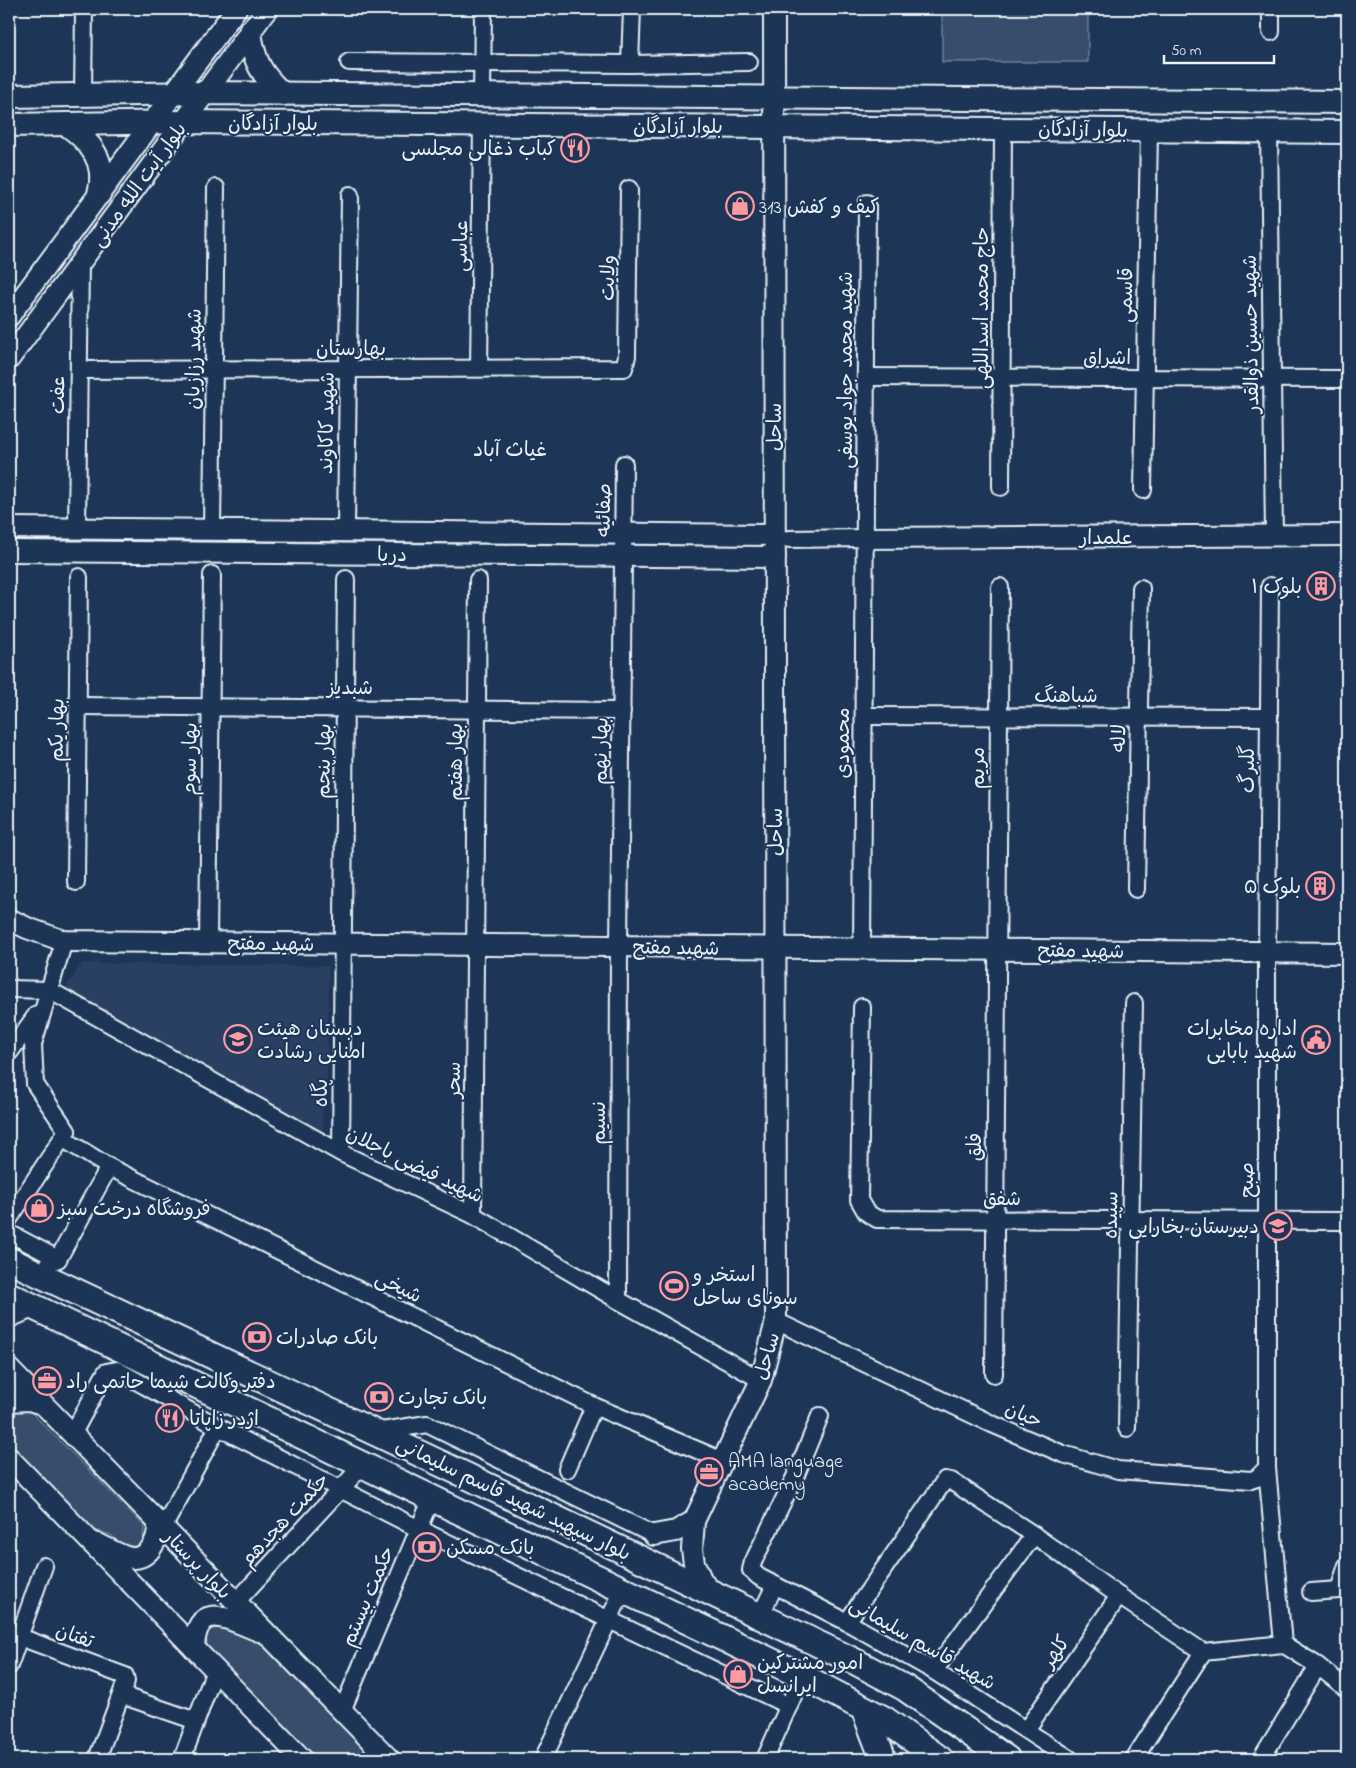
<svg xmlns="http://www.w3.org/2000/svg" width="1356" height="1768" font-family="'Indie Flower','Playpen Sans Arabic',sans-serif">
<rect width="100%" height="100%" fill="#1d3557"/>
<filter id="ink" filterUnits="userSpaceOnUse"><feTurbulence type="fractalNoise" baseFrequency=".02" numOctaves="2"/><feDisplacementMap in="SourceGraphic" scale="10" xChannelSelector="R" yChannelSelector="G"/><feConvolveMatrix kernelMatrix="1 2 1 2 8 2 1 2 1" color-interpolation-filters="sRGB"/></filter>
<g filter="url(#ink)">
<!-- built -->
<path fill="#2a4162" d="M82 963 329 966 327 1088H322L323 1140 64 990Z"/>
<!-- green -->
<g fill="#374d6c" stroke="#909fb2">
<rect x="942" y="9" width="146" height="53"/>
<path d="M9 1408 29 1410 144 1526 143 1548 131 1554 111 1535 85 1527 9 1446Z"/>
<path d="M226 1624 240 1636 254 1637 374 1759H314L208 1651 205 1629H215Z"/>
</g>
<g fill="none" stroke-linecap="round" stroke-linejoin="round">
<defs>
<g id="minor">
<path d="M1271 32V9"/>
<path d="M349 62 630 64 749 62"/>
<path d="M630 64 632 9"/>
<path d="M83 94 84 9"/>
<path d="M482 95 483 9"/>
<path d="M1269 131 1274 536"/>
<path d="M479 368 482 124"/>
<path d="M79 370 624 368 627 356 629 189"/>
<path d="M866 377 1347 379"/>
<path d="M1001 487 1003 128"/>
<path d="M1143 490 1149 130"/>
<path d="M77 529 80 262"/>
<path d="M212 530 216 188"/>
<path d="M346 531 350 195"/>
<path d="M789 539 865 538"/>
<path d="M78 706 622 711"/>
<path d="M864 716 1269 717"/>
<path d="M76 882 79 577"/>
<path d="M1136 889 1141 588"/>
<path d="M208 942 212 575"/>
<path d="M862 948 867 203"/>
<path d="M9 989 49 990 341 1153 473 1215 618 1300 761 1380"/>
<path d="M862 1007 859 1200 866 1212 877 1219 1347 1221"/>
<path d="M9 1053 37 1014"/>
<path d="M62 1138 109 1167 594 1406 723 1461"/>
<path d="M341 1153 346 579"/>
<path d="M473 1215 478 580"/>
<path d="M9 1219 67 1131 35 1084 33 1044 64 941"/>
<path d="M9 1233 58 1259 49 1263"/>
<path d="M58 1259 109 1167"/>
<path d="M618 1300 619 946 624 464"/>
<path d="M776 1321 992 1424 1063 1454 1118 1470 1251 1480 1257 1478 1267 1468"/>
<path d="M994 1374 1000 587"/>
<path d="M820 1416 795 1477 753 1562 751 1570 759 1577 847 1622 934 1671 1070 1759"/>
<path d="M1127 1428 1134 1003"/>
<path d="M375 1432 427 1424 654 1535"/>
<path d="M72 1435 106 1372 117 1370 218 1427 419 1529 789 1706"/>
<path d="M567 1469 594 1406"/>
<path d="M163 1528 218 1427"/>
<path d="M1311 1592 1339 1590 1347 1565"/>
<path d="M236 1602 363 1465"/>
<path d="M760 1616 775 1585"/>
<path d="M847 1622 945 1480 951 1481 1034 1535 1119 1596 1203 1652 1283 1644 1267 1468V952L1270 586"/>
<path d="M9 1633 125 1676 126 1681 97 1759"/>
<path d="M1283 1644 1318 1666 1347 1689"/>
<path d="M9 1666 44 1566"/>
<path d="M934 1671 1034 1535"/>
<path d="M121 1695 196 1721"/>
<path d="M342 1711 432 1498"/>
<path d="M1026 1730 1119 1596"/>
<path d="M182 1759 215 1670"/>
<path d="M543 1759 623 1590"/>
<path d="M765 1759 802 1676"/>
<path d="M1134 1759 1203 1652"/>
<path d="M1261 1759 1318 1666"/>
</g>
<g id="tertiary">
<path d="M9 316 236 9"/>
<path d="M9 359 267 9"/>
<path d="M9 528 774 535"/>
<path d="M865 538 1347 535"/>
<path d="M9 551 775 557"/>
<path d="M9 919 27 928 64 941 1347 953"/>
<path d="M9 1317 32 1307"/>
<path d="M9 1369 389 1759"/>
<path d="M9 1401 29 1400 42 1404"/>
<path d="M9 1458 302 1759"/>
<path d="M654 1535 676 1531 694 1521"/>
<path d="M98 1544C107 1548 117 1554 127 1557 148 1563 159 1540 158 1523"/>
<path d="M710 1592 701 1579 694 1563 692 1549 694 1521 761 1380 776 1321 774 9"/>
<path d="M194 1648C197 1598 229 1620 259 1631"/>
</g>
<g id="secondary">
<path d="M250 32C254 61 261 75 283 94"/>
<path d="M9 96 205 93 1347 102"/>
<path d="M66 124C90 141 108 162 99 194"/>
<path d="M9 125 184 122 1347 132"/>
</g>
<g id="primary">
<path d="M9 1260 448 1467 856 1662 905 1688 1007 1759"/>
<path d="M9 1295 802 1676 884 1719 940 1759"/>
<path d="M864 1709 881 1753"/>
</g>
</defs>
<!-- minor casing -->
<use href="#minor" stroke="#e8f1f8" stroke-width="20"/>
<!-- tertiary casing -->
<use href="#tertiary" stroke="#e8f1f8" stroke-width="24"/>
<!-- secondary casing -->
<use href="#secondary" stroke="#e8f1f8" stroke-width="26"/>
<!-- primary casing -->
<use href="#primary" stroke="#e8f1f8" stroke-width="29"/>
<!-- minor -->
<use href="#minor" stroke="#1d3557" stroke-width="16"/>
<!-- tertiary -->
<use href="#tertiary" stroke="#1d3557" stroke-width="20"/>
<!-- secondary -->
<use href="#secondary" stroke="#1d3557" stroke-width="22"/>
<!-- primary -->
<use href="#primary" stroke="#1d3557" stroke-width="25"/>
</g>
</g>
<!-- icons -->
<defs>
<symbol id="restaurant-ring" viewBox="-11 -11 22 22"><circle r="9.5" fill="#1d3557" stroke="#ff9aa2" stroke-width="1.5"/><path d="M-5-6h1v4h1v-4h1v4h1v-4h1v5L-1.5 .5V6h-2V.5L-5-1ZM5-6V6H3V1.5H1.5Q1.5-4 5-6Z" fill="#ff9aa2"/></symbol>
<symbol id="shop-ring" viewBox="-11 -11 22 22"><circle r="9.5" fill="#1d3557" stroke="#ff9aa2" stroke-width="1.5"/><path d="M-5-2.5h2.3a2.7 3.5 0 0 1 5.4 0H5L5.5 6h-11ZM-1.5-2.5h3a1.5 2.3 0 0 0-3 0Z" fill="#ff9aa2"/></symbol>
<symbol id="building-ring" viewBox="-11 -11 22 22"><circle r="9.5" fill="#1d3557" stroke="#ff9aa2" stroke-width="1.5"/><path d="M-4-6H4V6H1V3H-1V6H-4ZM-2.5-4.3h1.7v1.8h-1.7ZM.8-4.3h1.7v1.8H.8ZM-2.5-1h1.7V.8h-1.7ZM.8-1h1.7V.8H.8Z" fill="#ff9aa2"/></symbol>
<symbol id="school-ring" viewBox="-11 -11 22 22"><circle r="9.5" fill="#1d3557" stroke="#ff9aa2" stroke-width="1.5"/><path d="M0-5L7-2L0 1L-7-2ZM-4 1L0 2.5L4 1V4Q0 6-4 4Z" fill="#ff9aa2"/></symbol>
<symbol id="civic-ring" viewBox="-11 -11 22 22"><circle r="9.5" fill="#1d3557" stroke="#ff9aa2" stroke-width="1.5"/><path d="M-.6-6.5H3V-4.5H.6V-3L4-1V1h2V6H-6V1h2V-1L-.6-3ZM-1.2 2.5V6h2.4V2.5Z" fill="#ff9aa2"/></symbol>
<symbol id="stadium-ring" viewBox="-11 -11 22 22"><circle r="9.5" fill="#1d3557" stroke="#ff9aa2" stroke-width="1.5"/><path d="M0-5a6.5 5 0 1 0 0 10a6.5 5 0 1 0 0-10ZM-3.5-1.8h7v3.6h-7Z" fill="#ff9aa2"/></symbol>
<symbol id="bank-ring" viewBox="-11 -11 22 22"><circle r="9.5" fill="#1d3557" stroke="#ff9aa2" stroke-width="1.5"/><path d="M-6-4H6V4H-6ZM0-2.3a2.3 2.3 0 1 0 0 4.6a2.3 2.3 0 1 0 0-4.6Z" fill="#ff9aa2"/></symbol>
<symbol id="office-ring" viewBox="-11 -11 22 22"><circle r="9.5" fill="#1d3557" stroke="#ff9aa2" stroke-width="1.5"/><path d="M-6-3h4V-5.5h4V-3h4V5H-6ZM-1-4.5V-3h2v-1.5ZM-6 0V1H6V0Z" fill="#ff9aa2"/></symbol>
</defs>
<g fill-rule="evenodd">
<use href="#restaurant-ring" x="559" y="132" width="32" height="32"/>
<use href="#shop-ring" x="724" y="190" width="32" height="32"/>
<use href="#building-ring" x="1305" y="570" width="32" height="32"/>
<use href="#building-ring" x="1304" y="870" width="32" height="32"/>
<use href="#school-ring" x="222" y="1023" width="32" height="32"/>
<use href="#civic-ring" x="1300" y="1024" width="32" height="32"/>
<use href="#shop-ring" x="23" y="1192" width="32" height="32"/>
<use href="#school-ring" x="1262" y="1210" width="32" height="32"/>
<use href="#stadium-ring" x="658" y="1270" width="32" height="32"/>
<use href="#bank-ring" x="241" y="1321" width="32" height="32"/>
<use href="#office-ring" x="31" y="1365" width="32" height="32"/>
<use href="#bank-ring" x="363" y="1381" width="32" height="32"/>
<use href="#restaurant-ring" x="154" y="1402" width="32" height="32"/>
<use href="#office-ring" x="693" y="1456" width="32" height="32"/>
<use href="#bank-ring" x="411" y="1531" width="32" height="32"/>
<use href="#shop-ring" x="722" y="1658" width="32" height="32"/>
</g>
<g text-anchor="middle" stroke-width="4" stroke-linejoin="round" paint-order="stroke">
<!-- street labels -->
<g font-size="20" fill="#e8f1f8" stroke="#1d3557">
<text x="273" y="130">بلوار آزادگان</text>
<text x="678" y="133">بلوار آزادگان</text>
<text transform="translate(1083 129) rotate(1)" y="7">بلوار آزادگان</text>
<text transform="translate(138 184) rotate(-54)" y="7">بلوار آیت الله مدنی</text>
<text transform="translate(460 246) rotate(-89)" y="7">عباسی</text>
<text transform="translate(607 278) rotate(-89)" y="7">ولایت</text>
<text transform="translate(1125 295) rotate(-89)" y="7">قاسمی</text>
<text transform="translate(981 308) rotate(-90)" y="7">حاج محمد اسداللهی</text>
<text transform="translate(1250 334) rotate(-91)" y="7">شهید حسین ذوالقدر</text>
<text x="351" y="355">بهارستان</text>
<text x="1107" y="364">اشراق</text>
<text transform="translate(193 359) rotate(-89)" y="7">شهید رزازیان</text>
<text transform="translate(845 370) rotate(-90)" y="7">شهید محمد جواد یوسفی</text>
<text transform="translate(57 395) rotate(-89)" y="7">عفت</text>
<text transform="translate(326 423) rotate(-89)" y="7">شهید کاکاوند</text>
<text transform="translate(774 427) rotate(-90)" y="7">ساحل</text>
<text transform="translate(603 510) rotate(-89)" y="7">صفائیه</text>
<text x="1106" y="544">علمدار</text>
<text x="392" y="561">دریا</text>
<text x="350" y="694">شبدیز</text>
<text x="1066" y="702">شباهنگ</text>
<text transform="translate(56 730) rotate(-89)" y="7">بهار یکم</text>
<text transform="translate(1118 738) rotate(-89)" y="7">لاله</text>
<text transform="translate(842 743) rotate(-90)" y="7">محمودی</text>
<text transform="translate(600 751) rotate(-89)" y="7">بهار نهم</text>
<text transform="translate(189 759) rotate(-89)" y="7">بهار سوم</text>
<text transform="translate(323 761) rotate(-89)" y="7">بهار پنجم</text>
<text transform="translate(455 762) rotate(-90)" y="7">بهار هفتم</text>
<text transform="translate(977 768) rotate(-90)" y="7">مریم</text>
<text transform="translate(1247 769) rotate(-90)" y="7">گلبرگ</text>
<text transform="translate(775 832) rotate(-90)" y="7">ساحل</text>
<text transform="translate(271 943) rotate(1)" y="7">شهید مفتح</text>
<text transform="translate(676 947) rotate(1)" y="7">شهید مفتح</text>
<text transform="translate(1081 950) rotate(1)" y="7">شهید مفتح</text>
<text transform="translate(453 1080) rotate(-90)" y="7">سحر</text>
<text transform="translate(320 1093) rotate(-90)" y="7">پگاه</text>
<text transform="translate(598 1123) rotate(-90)" y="7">نسیم</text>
<text transform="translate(974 1147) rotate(-90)" y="7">فلق</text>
<text transform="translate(415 1164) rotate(26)" y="7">شهید فیضی باجلان</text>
<text transform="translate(1246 1180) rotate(-90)" y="7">صبح</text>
<text x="1002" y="1205">شفق</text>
<text transform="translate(1110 1215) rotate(-89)" y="7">سپیده</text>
<text transform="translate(399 1286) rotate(26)" y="7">شیخی</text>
<text transform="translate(766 1356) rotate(-74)" y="7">ساحل</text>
<text transform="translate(1024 1414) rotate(24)" y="7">حیان</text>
<text transform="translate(514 1498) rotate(26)" y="7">بلوار سپهبد شهید قاسم سلیمانی</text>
<text transform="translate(284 1519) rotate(-47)" y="7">حکمت هجدهم</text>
<text transform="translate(198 1564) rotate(46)" y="7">بلوار پرستار</text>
<text transform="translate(367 1596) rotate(-67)" y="7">حکمت بیستم</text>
<text transform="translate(75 1635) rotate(20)" y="7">تفتان</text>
<text transform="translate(923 1643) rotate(30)" y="7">شهید قاسم سلیمانی</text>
<text transform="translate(1055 1651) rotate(-55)" y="7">کلهر</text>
</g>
<!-- poi labels -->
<g font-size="20" fill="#e8f1f8" stroke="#1d3557" text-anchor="start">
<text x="556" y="155" text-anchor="end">کباب ذغالی مجلسی</text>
<text x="759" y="213">کیف و کفش 313</text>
<text x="1302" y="593" text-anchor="end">بلوک ۱</text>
<text x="1301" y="893" text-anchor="end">بلوک ۵</text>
<text x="257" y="1035">دبستان هیئت<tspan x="257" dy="23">امنایی رشادت</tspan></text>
<text x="1297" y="1035" text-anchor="end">اداره مخابرات<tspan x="1297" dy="23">شهید بابایی</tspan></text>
<text x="58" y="1215">فروشگاه درخت سبز</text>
<text x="1259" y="1233" text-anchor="end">دبیرستان بخارایی</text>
<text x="693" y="1281">استخر و<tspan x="693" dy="23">سونای ساحل</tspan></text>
<text x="276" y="1344">بانک صادرات</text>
<text x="66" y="1388">دفتر وکالت شیما حاتمی راد</text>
<text x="398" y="1404">بانک تجارت</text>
<text x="189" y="1425">اژدر زاپاتا</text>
<text x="728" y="1467">AMA language<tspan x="728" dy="23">academy</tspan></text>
<text x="446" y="1554">بانک مسکن</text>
<text x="757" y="1669">امور مشترکین<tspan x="757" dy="23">ایرانسل</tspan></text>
</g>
<!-- neighbourhood labels -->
<g font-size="21" fill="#e8f1f8" stroke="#1d3557">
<text x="510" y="456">غیاث آباد</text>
</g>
</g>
<!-- margin -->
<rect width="1356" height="1768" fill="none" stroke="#1d3557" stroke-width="30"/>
<rect x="15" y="15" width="1326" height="1738" fill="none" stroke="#e8f1f8" stroke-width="2" filter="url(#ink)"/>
<!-- scale -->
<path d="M1164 55v8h110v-8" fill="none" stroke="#e8f1f8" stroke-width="2.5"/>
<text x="1171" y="55" font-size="15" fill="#e8f1f8" stroke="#1d3557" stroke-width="4" paint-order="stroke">50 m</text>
</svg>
